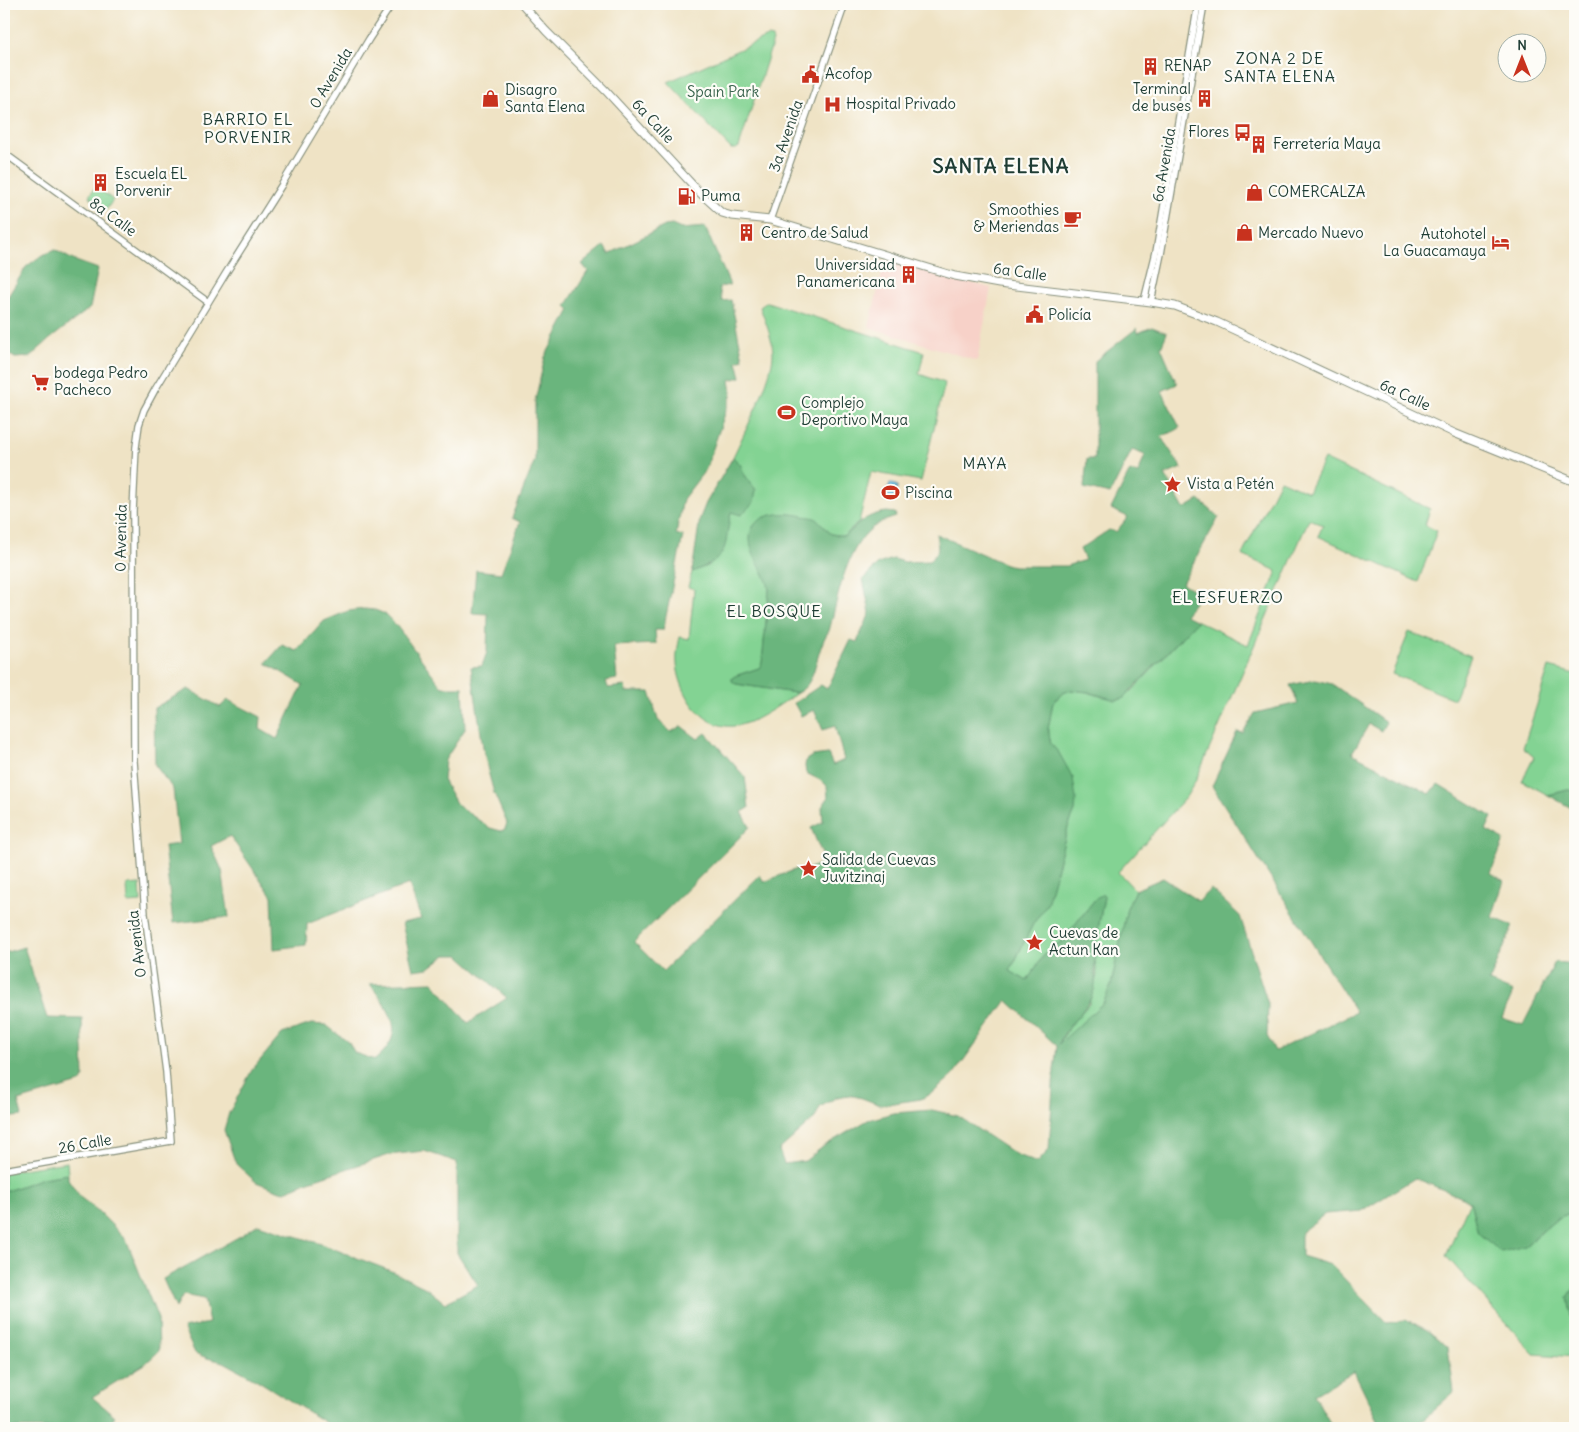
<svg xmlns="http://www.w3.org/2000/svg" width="1579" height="1432" font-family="Delius,sans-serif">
<rect width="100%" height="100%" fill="#fdfcf7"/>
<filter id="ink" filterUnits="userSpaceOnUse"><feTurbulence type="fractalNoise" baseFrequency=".02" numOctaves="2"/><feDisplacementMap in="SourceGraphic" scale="10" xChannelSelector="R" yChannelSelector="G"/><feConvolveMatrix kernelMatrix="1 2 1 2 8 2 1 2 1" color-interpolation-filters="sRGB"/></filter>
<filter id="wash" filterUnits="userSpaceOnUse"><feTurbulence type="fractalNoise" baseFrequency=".0096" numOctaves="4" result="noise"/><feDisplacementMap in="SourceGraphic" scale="20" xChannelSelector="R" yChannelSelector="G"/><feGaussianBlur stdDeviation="1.12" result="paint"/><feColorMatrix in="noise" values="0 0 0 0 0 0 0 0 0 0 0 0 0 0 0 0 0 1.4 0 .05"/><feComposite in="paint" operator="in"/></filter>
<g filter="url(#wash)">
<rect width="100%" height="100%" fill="#efe3c5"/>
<!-- built -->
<path fill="#f7d1c8" d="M885 260 991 288 977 361 869 327Z"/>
<!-- green -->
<g fill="#83d393" stroke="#518864">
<path d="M767 37 772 38 773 41 739 147 736 149H731L668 82Z"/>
<path d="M96 186 113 200 106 210 89 196Z"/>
<path d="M767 302 924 352 919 374 945 383 921 481 871 472 859 522 844 536 831 534 817 519 763 570 768 580 769 590 762 664 759 668 735 676 736 684 795 693 803 689C785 701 761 720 740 725 705 734 680 695 677 664 676 655 678 646 680 637L689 639 694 589 688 587 692 572 709 565 729 521 730 512 756 490 744 474 740 464 733 457C744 433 774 376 773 352 772 337 765 321 760 307Z"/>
<path d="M1324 459 1430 509 1425 525 1437 531 1418 582 1318 536 1323 525 1309 519 1195 782 1186 797 1118 872 1135 890 1127 908 1111 986 1103 1003 1057 1046 1074 1021 1089 1004 1097 975 1095 962 1097 935 1104 897 1096 898 1062 941 1045 953 1027 981 1010 971 1033 924 1047 904 1068 827 1075 811 1059 753 1051 745 1048 729 1053 702 1063 693 1071 690 1088 692 1103 697 1131 692 1197 621 1248 645 1277 571 1242 555 1280 480 1308 492Z"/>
<path d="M1409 632 1471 656 1454 699 1392 674Z"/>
<path d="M1549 667 1575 674V791L1568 790 1548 795 1522 781 1534 757 1523 748Z"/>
<path d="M140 884 141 902 128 903 127 885Z"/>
<path d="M67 1162 68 1174 43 1178 4 1192V1172Z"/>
<path d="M1470 1201 1478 1233 1525 1246 1558 1218 1575 1211V1287L1568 1297 1573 1327 1575 1332V1357L1534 1354 1446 1256Z"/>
</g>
<!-- forest -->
<g fill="#6ab57d" stroke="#447958" fill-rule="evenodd">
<path d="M672 225 681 229 705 227 730 285 719 287 722 301 731 300 743 359 737 361 741 377 730 380 732 393 706 469 683 499 676 534 683 536 663 630H655L656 644 614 646 617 679 606 681 608 688 625 686 626 692H650L658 720 671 732 681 726 698 739 706 733 745 777 749 808 742 812 750 827 634 942 663 971 760 875 764 882 799 868 802 872 825 861 811 828 823 822 822 807 828 798 827 786 822 781 806 773 805 766 806 760 812 756 828 754 833 765 844 760 835 726 823 730 814 710 801 716 794 703 821 685 827 689 851 640 857 642 870 613 863 579 878 564 893 559 905 562 929 561C941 551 938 548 936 534L1005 564 1014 566H1066L1085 560 1080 549 1109 530 1116 532 1128 517 1111 509 1130 471 1138 474 1145 455 1132 450 1110 494 1084 488 1087 459H1095V361L1137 328 1138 333 1152 327 1167 333 1161 347 1177 384 1162 391 1180 428 1161 437 1182 468 1165 475 1184 509 1199 500 1219 517 1182 583 1200 594 1185 615 1197 621 1123 699 1115 700 1088 692 1071 690 1063 693 1053 702 1048 729 1051 744 1059 753 1073 778 1076 799 1075 811 1068 827 1047 904 1033 924 1010 971 1027 981 1045 953 1062 941 1096 898 1103 894 1104 897C1100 918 1096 938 1095 959 1094 970 1097 979 1094 990 1088 1011 1066 1024 1059 1044L1103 1003 1111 986 1127 908 1135 890 1163 878 1198 901 1211 889 1240 916 1268 1004 1267 1036 1275 1051 1356 1012 1212 786 1237 732 1243 733 1255 713 1298 703 1290 685 1315 680 1332 684 1386 722 1381 731 1369 724 1352 753 1430 794 1438 784 1492 817 1486 830 1504 840 1491 873 1504 881 1492 917 1513 926 1489 982 1513 992 1502 1018 1523 1025 1555 962 1575 964V1211L1558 1218 1525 1246 1501 1252 1478 1233 1470 1201 1415 1178 1362 1211 1325 1214 1301 1232V1256L1331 1265 1387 1323 1407 1320 1427 1330 1448 1347 1454 1392 1413 1428H1382L1354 1371 1314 1395 1333 1428H334L257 1380 224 1362 207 1358 195 1353 183 1328 209 1323 204 1299 183 1295 176 1308 163 1279 242 1235 258 1224 321 1244 391 1271 426 1288 445 1303 478 1285 457 1253V1162L424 1151 389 1155 309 1181 283 1192 256 1182 236 1164 224 1130 229 1113 252 1070 282 1034 311 1024 326 1025 349 1043 355 1053 375 1060C408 1032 391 1013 370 984L433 982 468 1023 507 998 459 955H446L429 968 413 970 402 923 421 919 409 884 307 924 306 945 274 949 272 896 230 836 211 846 222 870 229 917 173 923 164 846 179 844 173 789 155 765 154 708 188 689 220 707 228 700 261 717 260 729 277 739 303 685 266 663 282 645 297 651 324 621 348 611 364 609 375 610 385 614 396 625 442 687H463L465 729 445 760 443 780 457 805 490 828 501 831 505 829 507 823 494 793 488 771 483 747 471 667 482 666 487 652 488 614 472 613 476 570 501 573 520 522 512 518 535 460V401L545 357 570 310 566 306 588 271 582 264 604 246 609 254 665 226ZM1007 1000 1057 1046 1054 1070 1049 1150 1037 1163 1015 1154 958 1116 932 1110 894 1113 868 1120 824 1146 805 1161 784 1164 779 1150 815 1118 820 1107 837 1097 849 1095 862 1098 880 1105 921 1099 935 1091 953 1075Z"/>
<path d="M55 250 73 260 98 269 90 308 50 339 30 357 15 358 4 351V303L26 267 42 255Z"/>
<path d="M733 457 740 464 744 474 756 490 754 502 741 515 731 512C723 549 732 556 692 572L700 518 706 503Z"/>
<path d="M887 512 895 513 896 517C890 519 883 521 878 524 846 542 838 599 829 631 817 646 816 680 803 689 799 693 793 693 788 692L736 684 732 681V678L735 676 759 668 762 663 769 590C767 572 751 559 750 540 749 512 784 511 803 516 808 517 815 517 818 520 823 524 826 530 831 534L844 536C861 523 864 515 887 512Z"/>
<path d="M1568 790 1575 791V810L1548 795Z"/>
<path d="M24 947 47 1018 82 1019 84 1077 80 1083 18 1101 22 1116 4 1118V953Z"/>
<path d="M68 1174V1179L81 1198 97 1210 126 1239 158 1319 159 1351 145 1364 92 1397 115 1416 106 1428H4V1192L43 1178Z"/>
<path d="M1575 1287V1332L1573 1327 1568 1297Z"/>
</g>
<!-- water -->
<path fill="#59afd6" stroke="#3c7685" d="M890 483 898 486 892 502 884 500Z"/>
</g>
<g filter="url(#ink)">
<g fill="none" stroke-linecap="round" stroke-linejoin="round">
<defs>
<g id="minor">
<path d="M4 153 208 302"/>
<path d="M770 220 845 4"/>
<path d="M1144 301 1156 252 1198 4"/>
<path d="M1151 302 1161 254 1204 4"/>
<path d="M4 1170 171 1141 166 1072 145 914 134 761 133 511 136 447 139 425 144 410 156 388 226 273 281 186 369 39 392 4"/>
</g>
<path id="major" d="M522 4 546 31 606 91 701 194 722 213 732 216 770 220 955 276 999 284 1151 302 1175 306 1217 322 1454 433 1575 482"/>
</defs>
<!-- minor casing -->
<use href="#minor" stroke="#87907c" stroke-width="8"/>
<!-- major casing -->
<use href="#major" stroke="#87907c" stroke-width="9"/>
<!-- minor -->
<use href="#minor" stroke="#fff" stroke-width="5.5"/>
<!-- major -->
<use href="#major" stroke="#fff" stroke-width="7"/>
</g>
</g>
<!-- icons -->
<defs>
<symbol id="building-bare" viewBox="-9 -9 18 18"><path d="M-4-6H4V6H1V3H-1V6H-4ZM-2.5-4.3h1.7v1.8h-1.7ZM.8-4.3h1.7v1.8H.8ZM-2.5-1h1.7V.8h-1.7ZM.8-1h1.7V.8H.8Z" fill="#c8321e" stroke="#fdfcf7" stroke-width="2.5" paint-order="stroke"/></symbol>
<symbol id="civic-bare" viewBox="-9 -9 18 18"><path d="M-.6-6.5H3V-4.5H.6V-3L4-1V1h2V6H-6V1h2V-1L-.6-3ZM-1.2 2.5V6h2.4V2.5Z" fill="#c8321e" stroke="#fdfcf7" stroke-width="2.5" paint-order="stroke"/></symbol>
<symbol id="shop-bare" viewBox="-9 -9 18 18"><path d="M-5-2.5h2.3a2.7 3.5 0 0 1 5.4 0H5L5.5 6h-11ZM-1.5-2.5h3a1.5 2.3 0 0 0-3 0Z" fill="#c8321e" stroke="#fdfcf7" stroke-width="2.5" paint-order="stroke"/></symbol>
<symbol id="hospital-bare" viewBox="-9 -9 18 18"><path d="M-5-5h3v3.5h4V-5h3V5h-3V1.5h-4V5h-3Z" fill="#c8321e" stroke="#fdfcf7" stroke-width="2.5" paint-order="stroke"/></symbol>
<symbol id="bus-bare" viewBox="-9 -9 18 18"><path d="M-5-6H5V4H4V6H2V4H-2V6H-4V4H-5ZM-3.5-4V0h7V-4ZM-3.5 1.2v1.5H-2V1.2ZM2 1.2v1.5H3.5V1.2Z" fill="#c8321e" stroke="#fdfcf7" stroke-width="2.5" paint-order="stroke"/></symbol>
<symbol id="fuel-bare" viewBox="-9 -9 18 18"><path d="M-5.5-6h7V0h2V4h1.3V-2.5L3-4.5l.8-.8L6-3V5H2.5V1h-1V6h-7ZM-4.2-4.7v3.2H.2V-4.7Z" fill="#c8321e" stroke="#fdfcf7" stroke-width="2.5" paint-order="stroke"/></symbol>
<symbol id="cafe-bare" viewBox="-9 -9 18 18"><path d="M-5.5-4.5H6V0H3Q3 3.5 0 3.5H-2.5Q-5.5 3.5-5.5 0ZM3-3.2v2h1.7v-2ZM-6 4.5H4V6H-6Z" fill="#c8321e" stroke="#fdfcf7" stroke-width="2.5" paint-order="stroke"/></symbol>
<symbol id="hotel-bare" viewBox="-9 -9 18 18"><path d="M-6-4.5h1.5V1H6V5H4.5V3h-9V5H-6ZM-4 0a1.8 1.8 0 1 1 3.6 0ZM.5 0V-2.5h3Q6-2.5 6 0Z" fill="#c8321e" stroke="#fdfcf7" stroke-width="2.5" paint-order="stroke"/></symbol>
<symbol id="supermarket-bare" viewBox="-9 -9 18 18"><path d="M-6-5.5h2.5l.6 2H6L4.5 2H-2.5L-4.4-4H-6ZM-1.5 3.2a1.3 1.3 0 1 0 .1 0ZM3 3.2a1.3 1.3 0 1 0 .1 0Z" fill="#c8321e" stroke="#fdfcf7" stroke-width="2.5" paint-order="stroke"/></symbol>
<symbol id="stadium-bare" viewBox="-9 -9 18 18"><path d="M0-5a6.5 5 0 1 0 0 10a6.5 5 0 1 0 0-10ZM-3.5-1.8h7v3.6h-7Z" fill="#c8321e" stroke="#fdfcf7" stroke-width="2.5" paint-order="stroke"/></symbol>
<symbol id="sight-bare" viewBox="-9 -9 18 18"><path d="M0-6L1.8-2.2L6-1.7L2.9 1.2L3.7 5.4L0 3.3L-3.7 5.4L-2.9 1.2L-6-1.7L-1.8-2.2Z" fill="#c8321e" stroke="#fdfcf7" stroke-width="2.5" paint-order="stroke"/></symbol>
</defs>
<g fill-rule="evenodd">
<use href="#building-bare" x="1138" y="54" width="25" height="25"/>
<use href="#civic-bare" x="798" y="62" width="25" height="25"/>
<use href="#building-bare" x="1192" y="86" width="25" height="25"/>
<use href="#shop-bare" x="478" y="86" width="25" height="25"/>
<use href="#hospital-bare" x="820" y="92" width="25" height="25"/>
<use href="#bus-bare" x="1230" y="120" width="25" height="25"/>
<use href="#building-bare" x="1246" y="132" width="25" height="25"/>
<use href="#building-bare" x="88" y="170" width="25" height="25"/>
<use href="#shop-bare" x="1242" y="180" width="25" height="25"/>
<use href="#fuel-bare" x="674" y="184" width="25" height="25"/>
<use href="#cafe-bare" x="1060" y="206" width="25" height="25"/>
<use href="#building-bare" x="734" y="220" width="25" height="25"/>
<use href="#shop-bare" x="1232" y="220" width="25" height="25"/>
<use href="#hotel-bare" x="1488" y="230" width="25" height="25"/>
<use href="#building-bare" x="896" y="262" width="25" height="25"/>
<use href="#civic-bare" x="1022" y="302" width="25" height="25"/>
<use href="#supermarket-bare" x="28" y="370" width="25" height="25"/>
<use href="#stadium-bare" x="774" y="400" width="25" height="25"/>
<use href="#sight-bare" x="1160" y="472" width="25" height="25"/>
<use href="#stadium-bare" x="878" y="480" width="25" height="25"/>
<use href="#sight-bare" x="796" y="856" width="25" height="25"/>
<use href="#sight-bare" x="1022" y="930" width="25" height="25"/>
</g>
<g text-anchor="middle" stroke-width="4.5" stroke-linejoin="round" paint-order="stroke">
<!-- poi labels -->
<g font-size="15" fill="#1f3d34" stroke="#fdfcf7" text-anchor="start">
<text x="1164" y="71">RENAP</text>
<text x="825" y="79">Acofop</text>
<text x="1191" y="94" text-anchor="end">Terminal<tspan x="1191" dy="17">de buses</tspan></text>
<text x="505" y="95">Disagro<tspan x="505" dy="17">Santa Elena</tspan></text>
<text x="846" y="109">Hospital Privado</text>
<text x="1229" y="137" text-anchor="end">Flores</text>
<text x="1273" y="149">Ferretería Maya</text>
<text x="115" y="179">Escuela EL<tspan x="115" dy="17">Porvenir</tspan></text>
<text x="1268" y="197">COMERCALZA</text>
<text x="701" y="201">Puma</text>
<text x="1059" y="215" text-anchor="end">Smoothies<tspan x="1059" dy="17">&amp; Meriendas</tspan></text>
<text x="761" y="238">Centro de Salud</text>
<text x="1258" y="238">Mercado Nuevo</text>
<text x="1486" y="239" text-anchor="end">Autohotel<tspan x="1486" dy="17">La Guacamaya</tspan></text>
<text x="895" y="270" text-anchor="end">Universidad<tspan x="895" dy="17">Panamericana</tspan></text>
<text x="1048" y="320">Policía</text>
<text x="54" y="378">bodega Pedro<tspan x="54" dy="17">Pacheco</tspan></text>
<text x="801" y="408">Complejo<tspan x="801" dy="17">Deportivo Maya</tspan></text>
<text x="1187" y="489">Vista a Petén</text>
<text x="905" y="498">Piscina</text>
<text x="822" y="865">Salida de Cuevas<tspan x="822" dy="17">Juvitzinaj</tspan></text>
<text x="1049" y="938">Cuevas de<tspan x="1049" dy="17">Actun Kan</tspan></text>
</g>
<!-- street labels -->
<g font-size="15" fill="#1f3d34" stroke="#fdfcf7">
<text transform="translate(331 78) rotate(-59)" y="5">0 Avenida</text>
<text transform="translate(653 121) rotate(47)" y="5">6a Calle</text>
<text transform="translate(786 136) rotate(-71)" y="5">3a Avenida</text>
<text transform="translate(1164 165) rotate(-80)" y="5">6a Avenida</text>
<text transform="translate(113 217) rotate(36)" y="5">8a Calle</text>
<text transform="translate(1020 272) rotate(8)" y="5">6a Calle</text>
<text transform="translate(1405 395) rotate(25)" y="5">6a Calle</text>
<text transform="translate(121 538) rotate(-89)" y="5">0 Avenida</text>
<text transform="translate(137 944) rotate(-97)" y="5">0 Avenida</text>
<text transform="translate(85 1144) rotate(-10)" y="5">26 Calle</text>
</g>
<!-- park labels -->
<g font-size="15" fill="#38624c" stroke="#fdfcf7">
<text x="723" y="97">Spain Park</text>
</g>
<!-- neighbourhood labels -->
<g font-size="16" letter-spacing="1" fill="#1f3d34" stroke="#fdfcf7">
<text x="1280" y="64">ZONA 2 DE<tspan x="1280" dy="18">SANTA ELENA</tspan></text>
<text x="248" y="125">BARRIO EL<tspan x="248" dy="18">PORVENIR</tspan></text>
<text x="985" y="469">MAYA</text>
<text x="1228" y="603">EL ESFUERZO</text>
<text x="774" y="617">EL BOSQUE</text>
</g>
<!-- district labels -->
<g font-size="20" font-weight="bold" letter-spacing="1" fill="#1f3d34" stroke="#fdfcf7">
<text x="1001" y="173">SANTA ELENA</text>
</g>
</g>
<!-- margin -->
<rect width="1579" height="1432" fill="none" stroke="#fdfcf7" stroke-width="20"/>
<!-- north arrow -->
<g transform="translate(1522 58)"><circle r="24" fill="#fdfcf7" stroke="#a4b0a9"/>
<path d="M0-4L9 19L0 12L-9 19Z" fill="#c8321e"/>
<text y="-8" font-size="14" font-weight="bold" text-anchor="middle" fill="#1f3d34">N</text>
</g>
</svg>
